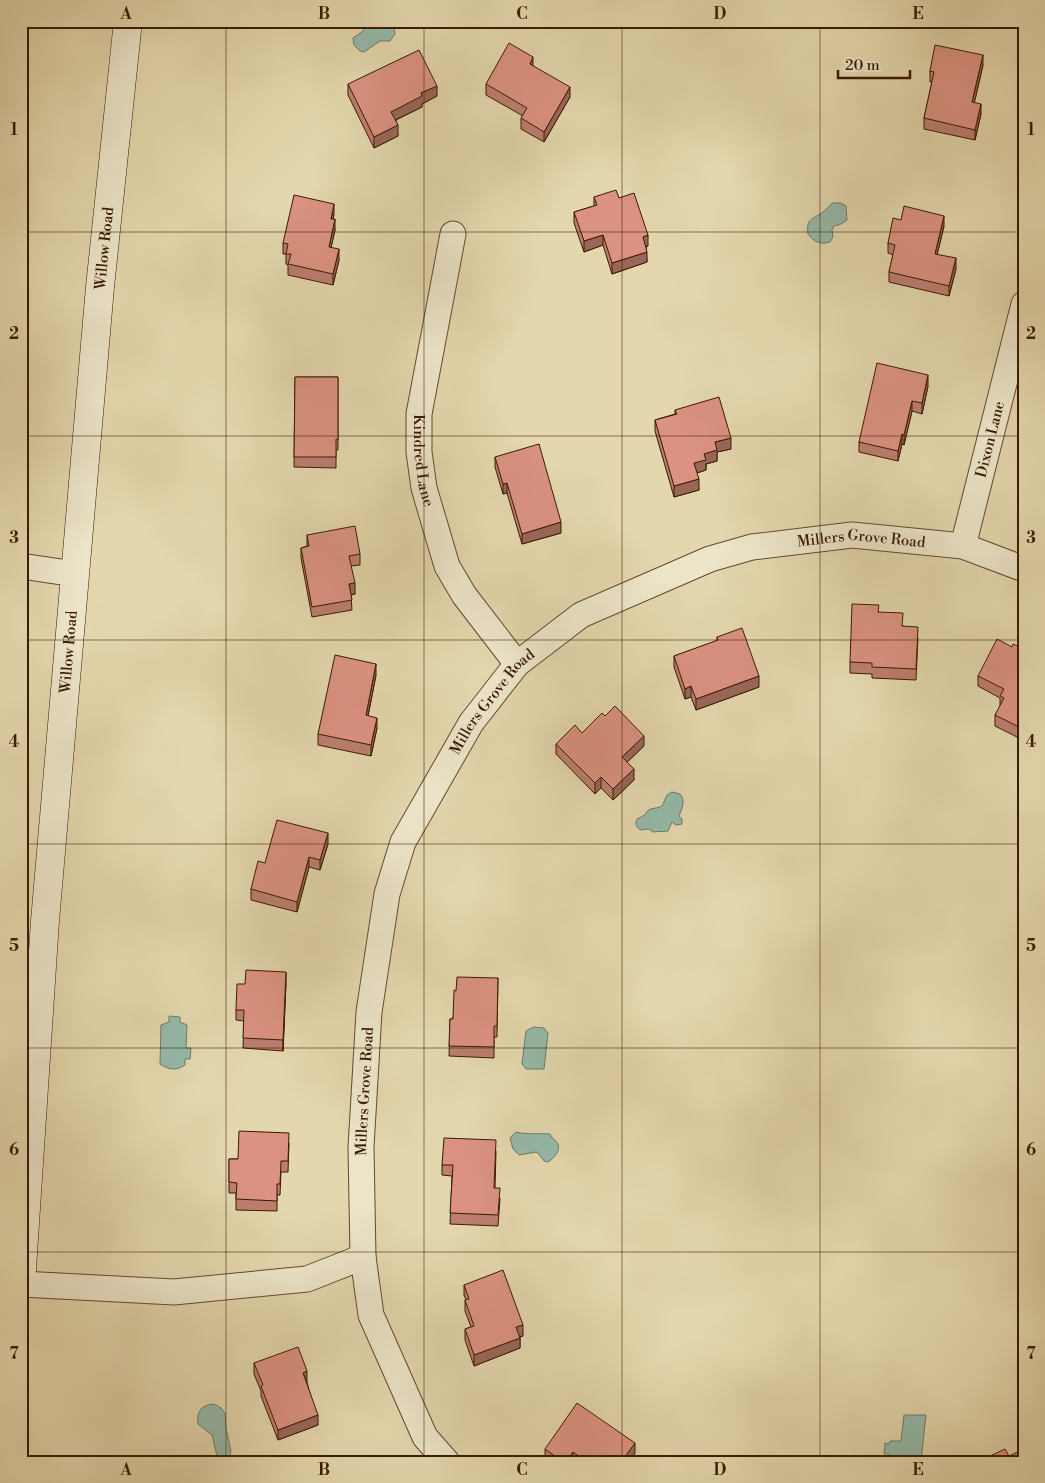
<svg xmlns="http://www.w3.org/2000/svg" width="1045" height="1483" font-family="'Libre Bodoni',serif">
<rect width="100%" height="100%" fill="#e4d7ad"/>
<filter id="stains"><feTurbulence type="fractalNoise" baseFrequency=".004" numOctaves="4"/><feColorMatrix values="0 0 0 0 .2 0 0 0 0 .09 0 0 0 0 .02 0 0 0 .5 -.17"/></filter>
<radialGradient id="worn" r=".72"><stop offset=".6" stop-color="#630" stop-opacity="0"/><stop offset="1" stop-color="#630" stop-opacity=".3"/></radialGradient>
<!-- water -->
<g fill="#95baaa" stroke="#707a67">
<path d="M372 21 377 23 380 21H390L393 24 395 34 390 41H380L364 52 360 51 354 45 353 38 363 31 366 23Z"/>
<path d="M832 203H841L846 206 847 220 841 224 834 226 832 230 833 237 830 242C821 245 814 242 808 234 806 218 812 220 823 212 826 210 829 206 832 203Z"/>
<path d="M672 792 680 794C686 801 682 808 679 816L682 819V824L676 825 672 822 668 831C662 832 658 831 653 832L649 829 640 830C636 826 635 824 637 819L645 815C649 806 654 810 662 806L667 795Z"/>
<path d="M169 1016 180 1017V1022L187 1025 186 1048H191L190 1059H185V1065C176 1071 169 1070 160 1064L161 1025 169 1022Z"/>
<path d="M533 1027 544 1028 548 1033 544 1069H526L522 1064 526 1031Z"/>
<path d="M516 1132C528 1135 538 1133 550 1134 552 1139 556 1140 558 1144 561 1151 553 1159 548 1162L544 1161 538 1153 536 1152 519 1155 513 1149 510 1138Z"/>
<path d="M214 1404 221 1408 225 1413 226 1429 231 1451 230 1455 226 1458 217 1456 212 1435 198 1424C196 1411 202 1405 214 1404Z"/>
<path d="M904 1415H926L921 1461 889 1457V1454H884L885 1443 889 1444 890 1441H901Z"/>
</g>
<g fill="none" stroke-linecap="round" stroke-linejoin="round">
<defs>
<g id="street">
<path id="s1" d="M453 234 419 414V452L424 488 447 566 464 595 517 664"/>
<path id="s2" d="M963 546 1024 304"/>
<path d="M21 566 75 574"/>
<path d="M21 1284 174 1292 307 1279 363 1257"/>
<path id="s3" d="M447 1462 425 1437 371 1315 363 1257 361 1147 369 1012 387 894 403 842 471 723 517 664 581 615 710 559 752 547 852 535 963 546 1024 569"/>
</g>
<g id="secondary">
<path id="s4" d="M21 1284 45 921 100 287 128 21"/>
</g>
</defs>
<!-- street casing -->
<use href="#street" stroke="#64492d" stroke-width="27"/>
<!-- secondary casing -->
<use href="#secondary" stroke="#391a02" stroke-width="29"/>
<!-- street -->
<use href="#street" stroke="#ede5ca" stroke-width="25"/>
<!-- secondary -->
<use href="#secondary" stroke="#ede5ca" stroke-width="28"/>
</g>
<!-- wall -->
<g fill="#bc7e6f" stroke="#391a02">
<path d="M983 65 974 103 981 114 975 140 924 129V118L932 82H930V71Z"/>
<path d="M533 66 570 97 544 142 521 129V118L523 116 486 95V84Z"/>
<path d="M348 84 437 96 422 104V107L396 120 398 136 374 148 348 95Z"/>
<path d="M594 197 648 246 646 247 647 262 612 274 603 245 584 252 574 223V212L594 206Z"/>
<path d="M334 214 333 219 335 230 331 247 339 260 333 285 288 275V265L286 264V254H283V243Z"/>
<path d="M901 220 944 226 937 254 956 269 949 296 889 282V272L893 255 888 253V243Z"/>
<path d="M295 377H338V450H336V468L294 467Z"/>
<path d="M928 386 922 414 912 411 904 445 902 444 898 461 859 452V442Z"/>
<path d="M675 410 731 449 717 452V461L706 464V470L697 473 699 490 674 497 655 431V420L675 414Z"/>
<path d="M495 457 561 533 522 544 507 493 503 494 495 467Z"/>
<path d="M307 535 360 554V565L351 566 355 594 351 595 352 610 312 617 301 558V548L307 546Z"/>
<path d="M879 612 903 626 918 638 916 680 872 678V674L850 673V662Z"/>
<path d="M717 637 759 687 696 710 691 697 685 699 674 667V656L717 641Z"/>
<path d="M1012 647 1024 649V738L1023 740 995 726V715L1000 707V698L978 686V676Z"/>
<path d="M376 675 368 716 377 728 371 756 318 745V734Z"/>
<path d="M582 733 644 746 627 762 634 780 613 800 601 788 595 794 556 754V744Z"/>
<path d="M328 844 320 870 309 867 297 912 251 900V889L265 863Z"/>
<path d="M498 978 497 1037H494V1058L449 1056 450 1019H453L456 991Z"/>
<path d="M286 983 283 1051 243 1048 244 1021 236 1020V1010L245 984Z"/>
<path d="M289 1143 288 1172H281L280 1195H277V1211L236 1210V1193H229V1159H238Z"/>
<path d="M496 1151 495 1188 500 1199 498 1226 450 1224 452 1176 442 1175V1165Z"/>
<path d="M464 1285 523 1336 520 1337V1348L474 1366 465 1340V1329L471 1327 465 1311V1300H466L464 1295Z"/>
<path d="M254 1363 307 1382 318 1425 278 1440 261 1396V1391L254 1374Z"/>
<path d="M545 1449 635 1453 629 1462H548L545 1460Z"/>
</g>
<!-- shaded-wall -->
<g fill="#99665a" stroke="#391a02">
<path d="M983 55V65L972 113V102Z"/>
<path d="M533 57V68L530 64Z"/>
<path d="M437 86V96L422 104V107L391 122V112L421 93Z"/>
<path d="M570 87V97L544 142V132Z"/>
<path d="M981 104V114L975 140V130Z"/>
<path d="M398 125V136L374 148V137Z"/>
<path d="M334 204V214L331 229V219Z"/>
<path d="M944 216V226L935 264V254Z"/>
<path d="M335 219V230L329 257V247Z"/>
<path d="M603 235V245L584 252V241Z"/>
<path d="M648 235V246L643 248V237Z"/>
<path d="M339 249V260L333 285V274Z"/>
<path d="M647 252V262L612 274V263Z"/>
<path d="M956 258V269L949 296V286Z"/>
<path d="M928 375V386L922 414V403Z"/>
<path d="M912 401V411L904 445V435Z"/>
<path d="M902 434V444L898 461V451Z"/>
<path d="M731 438V449L717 452V461L706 464V470L694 474V463L715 442Z"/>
<path d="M699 479V490L674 497V486Z"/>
<path d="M507 483V493L503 494V484Z"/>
<path d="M561 522V533L522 544V534Z"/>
<path d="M355 583V594L349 595V584Z"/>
<path d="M376 664V675L366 726V715Z"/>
<path d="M759 676V687L696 710V699Z"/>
<path d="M691 686V697L685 699V689Z"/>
<path d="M377 718V728L371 756V745Z"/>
<path d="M1024 727V738L1023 740V729Z"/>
<path d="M644 736V746L622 767V757Z"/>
<path d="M634 769V780L613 800V789Z"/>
<path d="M601 777V788L595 794V783Z"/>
<path d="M328 833V844L320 870V860Z"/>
<path d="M309 857V867L297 912V902Z"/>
<path d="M286 972V983L283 1051V1040Z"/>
<path d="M523 1325V1336L516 1338V1327Z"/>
<path d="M520 1338V1348L474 1366V1355Z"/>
<path d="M307 1371V1382L303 1373Z"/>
<path d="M318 1415V1425L278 1440V1430Z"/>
<path d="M635 1443V1453L629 1462H621Z"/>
<path d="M573 1452V1462H566Z"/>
</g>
<!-- building -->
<g fill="#db9281" stroke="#391a02">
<path d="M509 43 533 57 530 64 570 87 544 132 521 118 527 108 486 84Z"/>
<path d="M935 45 983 55 972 102 981 104 975 130 924 118 934 72 930 71Z"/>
<path d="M419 50 437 86 421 93 422 96 391 112 398 125 374 137 348 84Z"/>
<path d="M616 190 619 198 634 193 648 235 643 237 647 252 612 263 603 235 584 241 574 212 597 205 594 197Z"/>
<path d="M294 195 334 204 331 219H335L329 247 339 249 333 274 288 264 291 254H286L288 244 283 243Z"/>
<path d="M904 206 944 216 935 254 956 258 949 286 889 272 895 245 888 243 893 218 901 220Z"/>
<path d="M877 363 928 375 922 403 912 401 904 435 902 434 898 451 859 442Z"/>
<path d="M295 377H338V440L336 439V457H294Z"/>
<path d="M719 397 731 438 715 442 717 450 704 454 706 460 694 463 699 479 674 486 655 420 677 414 675 410Z"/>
<path d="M539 444 561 522 522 534 507 483 503 484 495 457Z"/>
<path d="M355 526 360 554 349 556 355 583 349 584 352 600 312 607 301 548 309 546 307 535Z"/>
<path d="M852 604 879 605 878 612 903 613 902 626 918 627 916 669 872 667V663L850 662Z"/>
<path d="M742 628 759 676 696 699 691 686 685 689 674 656 718 640 717 637Z"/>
<path d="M997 639 1012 647 1013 644 1024 649V727L1023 729 995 715 1004 698 1000 696 1004 689 978 676Z"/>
<path d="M335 655 376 664 366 715 377 718 371 745 318 734Z"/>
<path d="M615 706 644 736 622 757 634 769 613 789 601 777 595 783 556 744 575 725 582 733 602 713 605 716Z"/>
<path d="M277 820 328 833 320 860 309 857 297 902 251 889 258 861 265 863Z"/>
<path d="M246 970 286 972 283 1040 243 1038 244 1010H236L237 984H245Z"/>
<path d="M457 977 498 978 497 1026H494V1047L449 1046 450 1019H453L454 990 456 991Z"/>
<path d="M239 1131 289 1133 288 1161H281L280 1184H277V1201L236 1199 237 1183 229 1182V1159H238Z"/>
<path d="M444 1138 496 1140 494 1188H500L498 1215 450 1213 453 1165H442Z"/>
<path d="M503 1270 523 1325 516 1327 520 1338 474 1355 465 1329 474 1326 465 1300 469 1299 464 1285Z"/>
<path d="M298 1347 307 1371 303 1373 318 1415 278 1430 261 1386 263 1385 254 1363Z"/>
<path d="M577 1403 635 1443 621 1462H587L573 1452 566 1462H563L545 1449Z"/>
<path d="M1005 1449 1009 1456 1024 1449V1462H990L988 1457Z"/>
<path d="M359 1456 363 1462H350Z"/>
</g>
<!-- grid -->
<path fill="none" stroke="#391a02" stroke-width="1" stroke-opacity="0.55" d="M226 21V1462M424 21V1462M622 21V1462M820 21V1462M21 232H1024M21 436H1024M21 640H1024M21 844H1024M21 1048H1024M21 1252H1024"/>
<g text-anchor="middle" stroke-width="4" stroke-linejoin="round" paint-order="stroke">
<!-- street labels -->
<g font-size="15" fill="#391a02" stroke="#ede5ca">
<text dy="5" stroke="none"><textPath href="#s4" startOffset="1039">Willow Road</textPath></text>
<text dy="5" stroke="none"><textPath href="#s2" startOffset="110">Dixon Lane</textPath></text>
<text dy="5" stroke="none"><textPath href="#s1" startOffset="230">Kindred Lane</textPath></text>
<text dy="5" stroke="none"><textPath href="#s3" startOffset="1231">Millers Grove Road</textPath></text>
<text dy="5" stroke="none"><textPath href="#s4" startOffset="634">Willow Road</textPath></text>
<text dy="5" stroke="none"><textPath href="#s3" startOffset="811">Millers Grove Road</textPath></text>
<text dy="5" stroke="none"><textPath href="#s3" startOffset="391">Millers Grove Road</textPath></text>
</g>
</g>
<!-- margin -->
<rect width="1045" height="1483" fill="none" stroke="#e4d7ad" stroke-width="55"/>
<!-- scale -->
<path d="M838 70v8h72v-8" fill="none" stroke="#391a02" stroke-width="2.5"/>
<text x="845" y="70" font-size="15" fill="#391a02" stroke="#ede5ca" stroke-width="4" paint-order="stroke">20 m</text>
<rect x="28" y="28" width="990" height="1428" fill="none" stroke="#391a02" stroke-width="2"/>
<g font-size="16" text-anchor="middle" font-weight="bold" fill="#391a02">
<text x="126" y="19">A</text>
<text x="324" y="19">B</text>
<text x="522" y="19">C</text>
<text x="720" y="19">D</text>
<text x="918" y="19">E</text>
<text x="14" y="135">1</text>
<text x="1031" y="135">1</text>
<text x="14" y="339">2</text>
<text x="1031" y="339">2</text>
<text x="14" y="543">3</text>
<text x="1031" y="543">3</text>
<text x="14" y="747">4</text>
<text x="1031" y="747">4</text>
<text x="14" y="951">5</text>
<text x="1031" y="951">5</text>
<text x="14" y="1155">6</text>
<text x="1031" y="1155">6</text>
<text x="14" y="1359">7</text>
<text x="1031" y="1359">7</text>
<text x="126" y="1475">A</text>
<text x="324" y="1475">B</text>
<text x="522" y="1475">C</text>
<text x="720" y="1475">D</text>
<text x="918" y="1475">E</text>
</g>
<rect width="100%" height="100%" filter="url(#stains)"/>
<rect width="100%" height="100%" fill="url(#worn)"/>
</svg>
